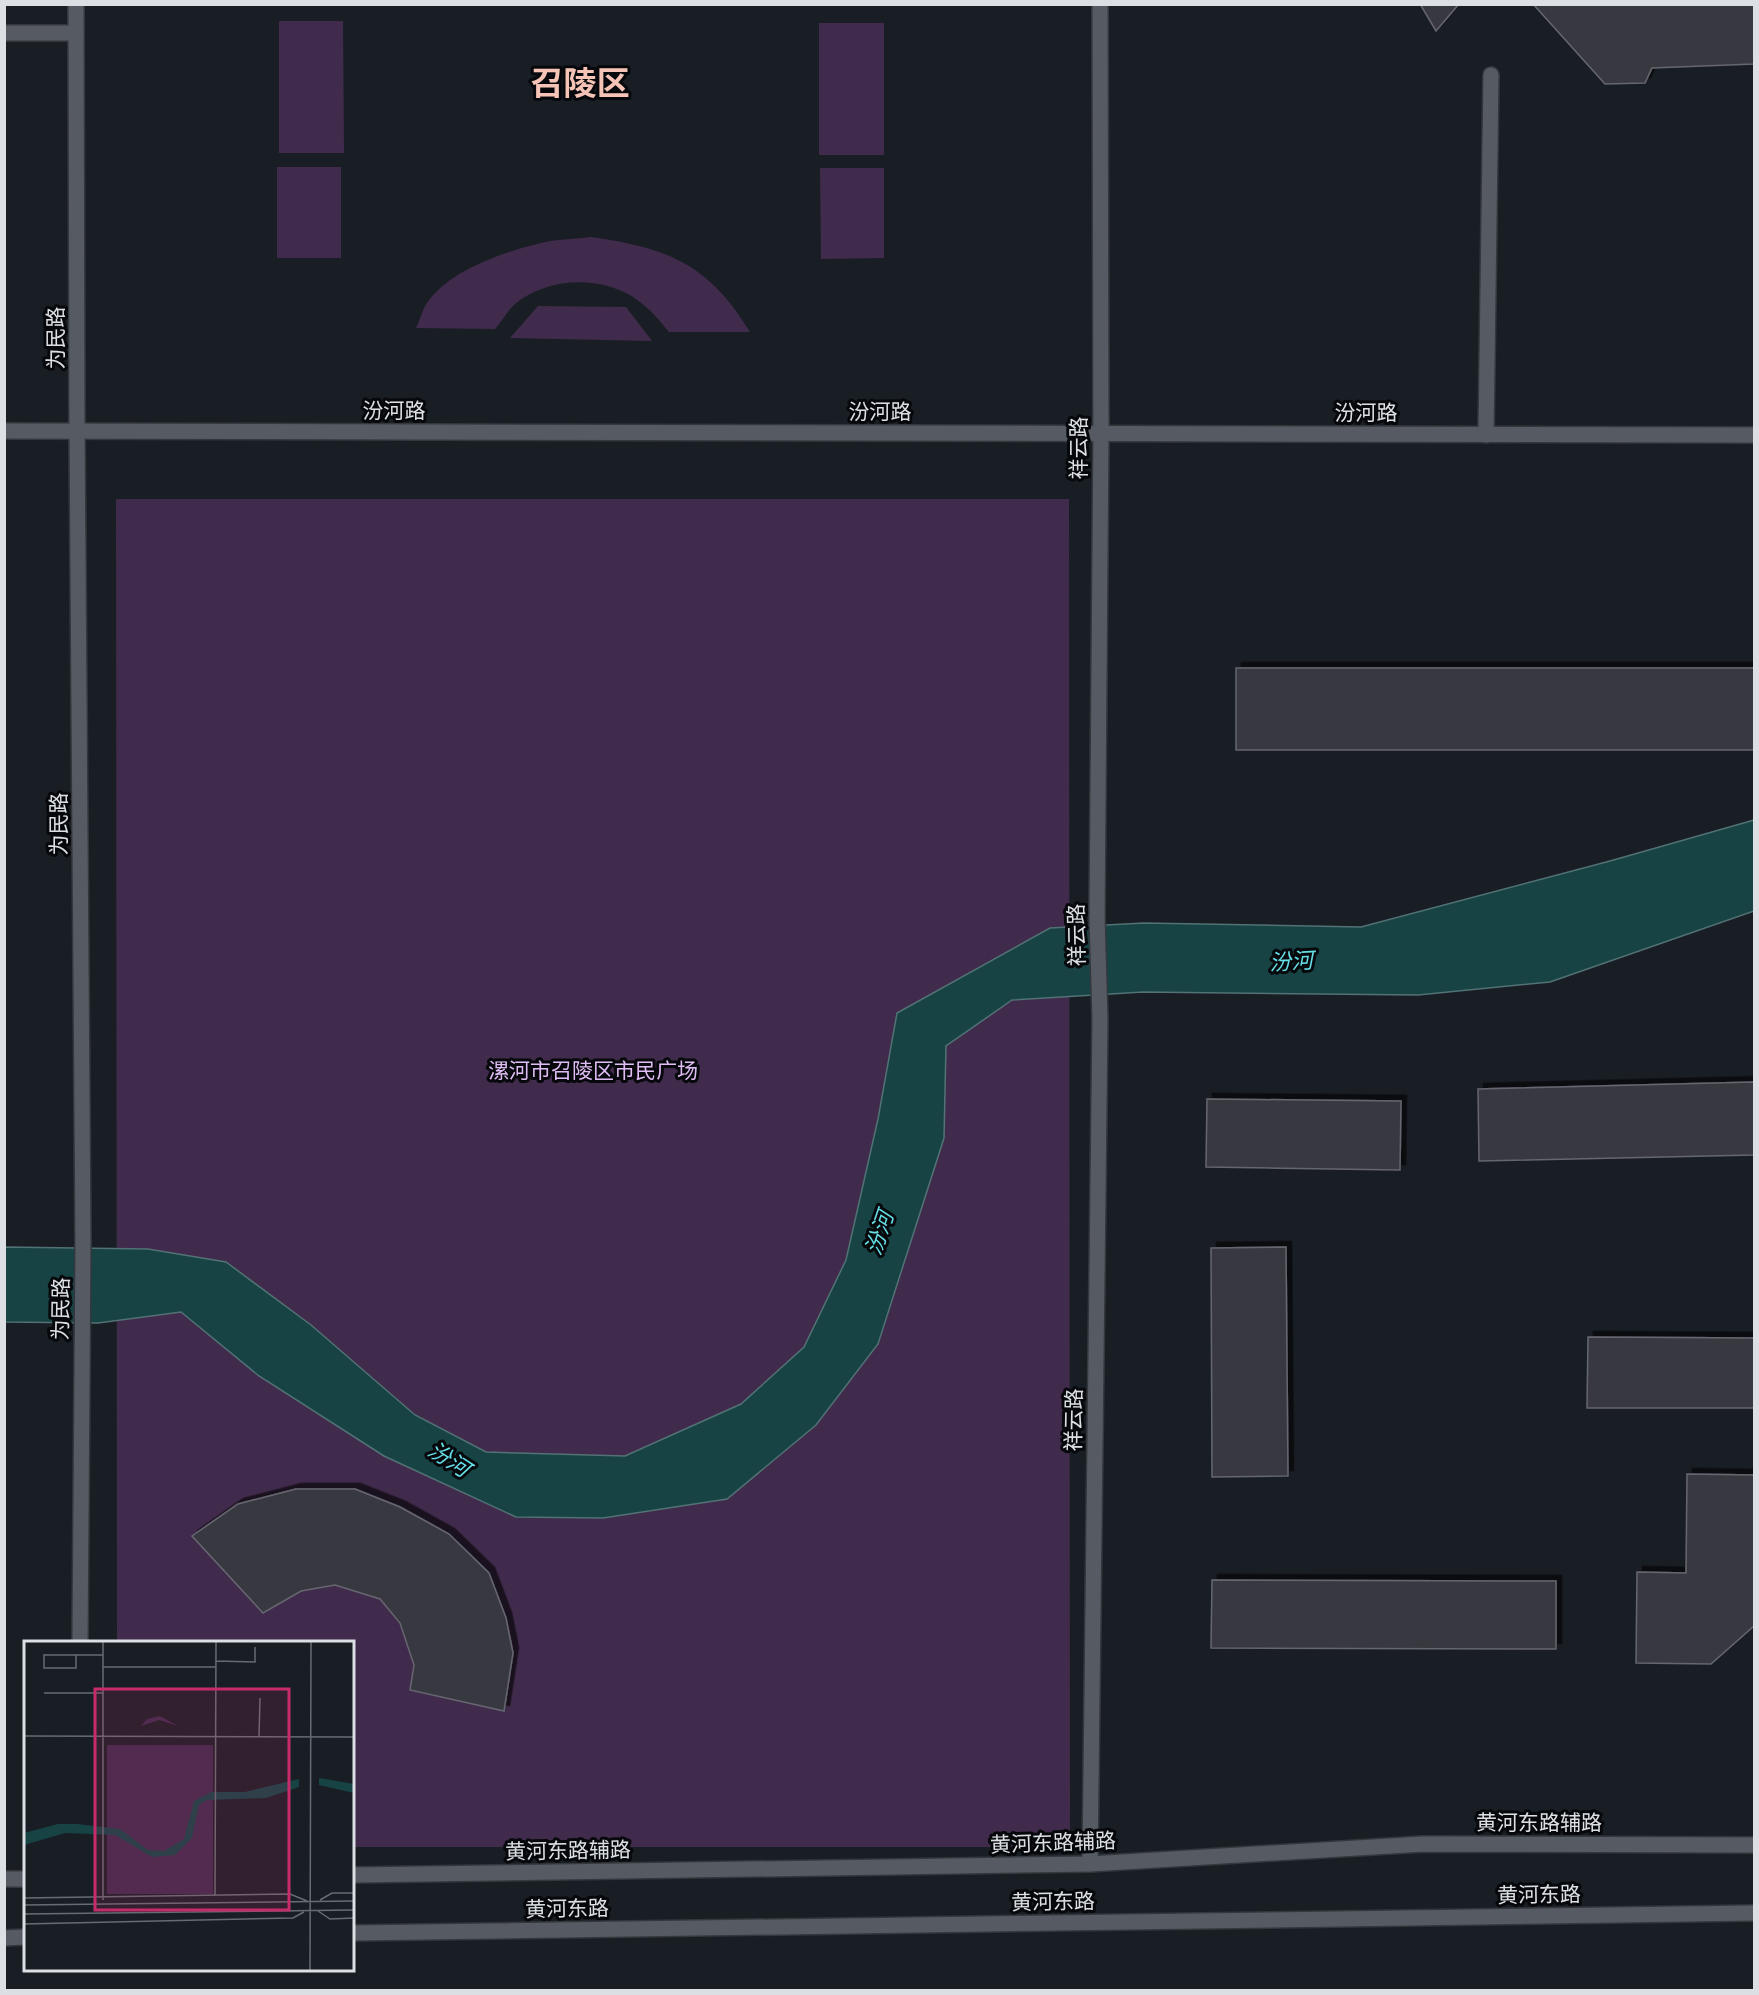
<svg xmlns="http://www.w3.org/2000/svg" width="1759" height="1995" font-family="'DM Sans','Noto Sans SC',sans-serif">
<defs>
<filter id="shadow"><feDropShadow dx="5.5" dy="-5.5" stdDeviation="0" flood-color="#0009"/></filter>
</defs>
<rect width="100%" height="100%" fill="#191e25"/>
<!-- green -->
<g fill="#412b4c">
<path d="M279 21H343L344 153H279Z"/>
<rect x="819" y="23" width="65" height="132"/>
<rect x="277" y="167" width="64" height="91"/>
<path d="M820 168H884V258L821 259Z"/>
<path d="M591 237C667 248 708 263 750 332H669C660 321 651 310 640 302 606 275 549 276 515 304 508 310 502 321 495 329L416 328C420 320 422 310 427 303 450 269 507 251 545 242 560 239 576 239 591 237Z"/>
<path d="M538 306 626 307 652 341 510 338Z"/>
<path d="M116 499H1069L1070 1847H353L352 1642H117Z"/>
</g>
<!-- water -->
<path fill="#174345" stroke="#527275" stroke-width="1.5" d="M1754 820V911L1550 982 1418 995 1143 992 1012 1000 946 1046 944 1138 878 1344 816 1425 727 1499 603 1518 516 1517 384 1456 259 1376 181 1312 98 1323 5 1322V1247L148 1249 226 1262 311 1325 415 1415 486 1452 625 1456 741 1404 804 1347 846 1260 878 1119 897 1013 1050 928 1144 923 1361 927 1610 861Z"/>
<!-- building -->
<g fill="#393941" stroke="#666670" stroke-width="1.5" filter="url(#shadow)">
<path d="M1420 4H1459L1436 31Z"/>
<path d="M1533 4H1754V64L1652 68 1645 83 1605 84Z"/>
<rect x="1236" y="668" width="518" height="82"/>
<path d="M1754 1082V1155L1479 1161 1478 1089Z"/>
<path d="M1207 1099 1401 1101 1400 1170 1206 1167Z"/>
<path d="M1286 1247 1288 1476 1212 1477 1211 1248Z"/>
<path d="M1588 1337 1754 1338V1408H1587Z"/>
<path d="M1687 1474 1754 1475V1626L1711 1664 1636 1663 1637 1572 1686 1573Z"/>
<path d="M296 1489H355L400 1507 449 1534 489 1573 506 1618 513 1653 504 1711 410 1690 414 1665 400 1623 380 1599 335 1585 301 1591 263 1613 192 1536 238 1504Z"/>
<path d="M1212 1580 1556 1581V1649L1211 1648Z"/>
</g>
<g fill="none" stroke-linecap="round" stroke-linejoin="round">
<defs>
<g id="street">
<path d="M4 33H76"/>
<path d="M1486 435 1491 75"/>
<path d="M352 1875 1090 1864 1423 1844 1754 1845"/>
<path d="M4 1879H26"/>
</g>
<g id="secondary">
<path d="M76 4 77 431 83 1242 80 1642"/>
<path d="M4 431 1754 435"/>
<path d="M1090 1864 1100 1019 1097 916 1101 433 1100 4"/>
<path d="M352 1933 1754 1913"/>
<path d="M4 1938 26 1937"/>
</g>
</defs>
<!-- street casing -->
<use href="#street" stroke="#34383d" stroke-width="18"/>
<!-- secondary casing -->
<use href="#secondary" stroke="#34383d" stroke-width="18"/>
<!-- street -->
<use href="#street" stroke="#565b63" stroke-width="15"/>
<!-- secondary -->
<use href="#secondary" stroke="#565b63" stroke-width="15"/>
</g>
<g text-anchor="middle" stroke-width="6" stroke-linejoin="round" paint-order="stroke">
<!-- street labels -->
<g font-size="21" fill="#dce0e5" stroke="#06080b">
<text transform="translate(56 338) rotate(-90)" y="7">为民路</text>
<text x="394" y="418">汾河路</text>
<text x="880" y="419">汾河路</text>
<text x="1366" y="420">汾河路</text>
<text transform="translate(1079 448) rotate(-90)" y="7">祥云路</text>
<text transform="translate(59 824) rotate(-90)" y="7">为民路</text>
<text transform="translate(1077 935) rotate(-91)" y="7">祥云路</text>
<text transform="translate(61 1309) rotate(-89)" y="7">为民路</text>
<text transform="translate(1074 1420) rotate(-89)" y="7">祥云路</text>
<text x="1539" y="1830">黄河东路辅路</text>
<text transform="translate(1053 1843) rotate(-2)" y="7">黄河东路辅路</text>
<text transform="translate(568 1851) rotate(-1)" y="7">黄河东路辅路</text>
<text transform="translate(1539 1895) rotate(-1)" y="7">黄河东路</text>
<text transform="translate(1053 1902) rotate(-1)" y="7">黄河东路</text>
<text transform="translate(567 1909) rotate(-1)" y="7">黄河东路</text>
</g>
<!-- park labels -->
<g font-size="21" fill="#e0bcf5" stroke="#06080b">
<text x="593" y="1078">漯河市召陵区市民广场</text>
</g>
<!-- water labels -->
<g font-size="22" font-style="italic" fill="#65dfe7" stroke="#06080b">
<text transform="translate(1291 961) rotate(-3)" y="8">汾河</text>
<text transform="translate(879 1233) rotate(-71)" y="8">汾河</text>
<text transform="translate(449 1459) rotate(33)" y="8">汾河</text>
</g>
<!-- town labels -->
<g font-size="33" font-weight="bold" fill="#f5c4b6" stroke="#06080b">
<text x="580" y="95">召陵区</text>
</g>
</g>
<!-- overview -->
<g transform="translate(24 1641)">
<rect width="330" height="330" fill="#191e25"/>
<path d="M136 75 154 85 135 79 117 85 123 78ZM83 104H189V253H83Z" fill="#412b4c"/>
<path d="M295 137 330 143V152L295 144ZM275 138V146L242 157 183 159 175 164 168 197 151 214 128 216 91 194 41 192 0 204V192L34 183H53L96 188 124 209 140 210 160 198 170 160 187 151H221Z" fill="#174345"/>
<path fill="none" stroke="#676c72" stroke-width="1.5" d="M79 1V259M52 14V27H20V14H79M192 20 231 21V6M79 26H192M20 52H79M0 95 330 96M235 96 236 57M191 255 192 1M0 257 266 253 283 260M296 259 308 252H330M0 264 330 260M294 270 306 278 330 277M0 273 330 269M0 283 269 277 280 271M286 329 287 1"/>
<path fill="#c52c69" fill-opacity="0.15" stroke="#c52c69" stroke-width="3" d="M71 48H265V269H71Z"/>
<rect width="330" height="330" fill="none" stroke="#dce0e5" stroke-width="3"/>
</g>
<!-- border -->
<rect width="1759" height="1995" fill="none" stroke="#dce0e5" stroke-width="12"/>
</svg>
